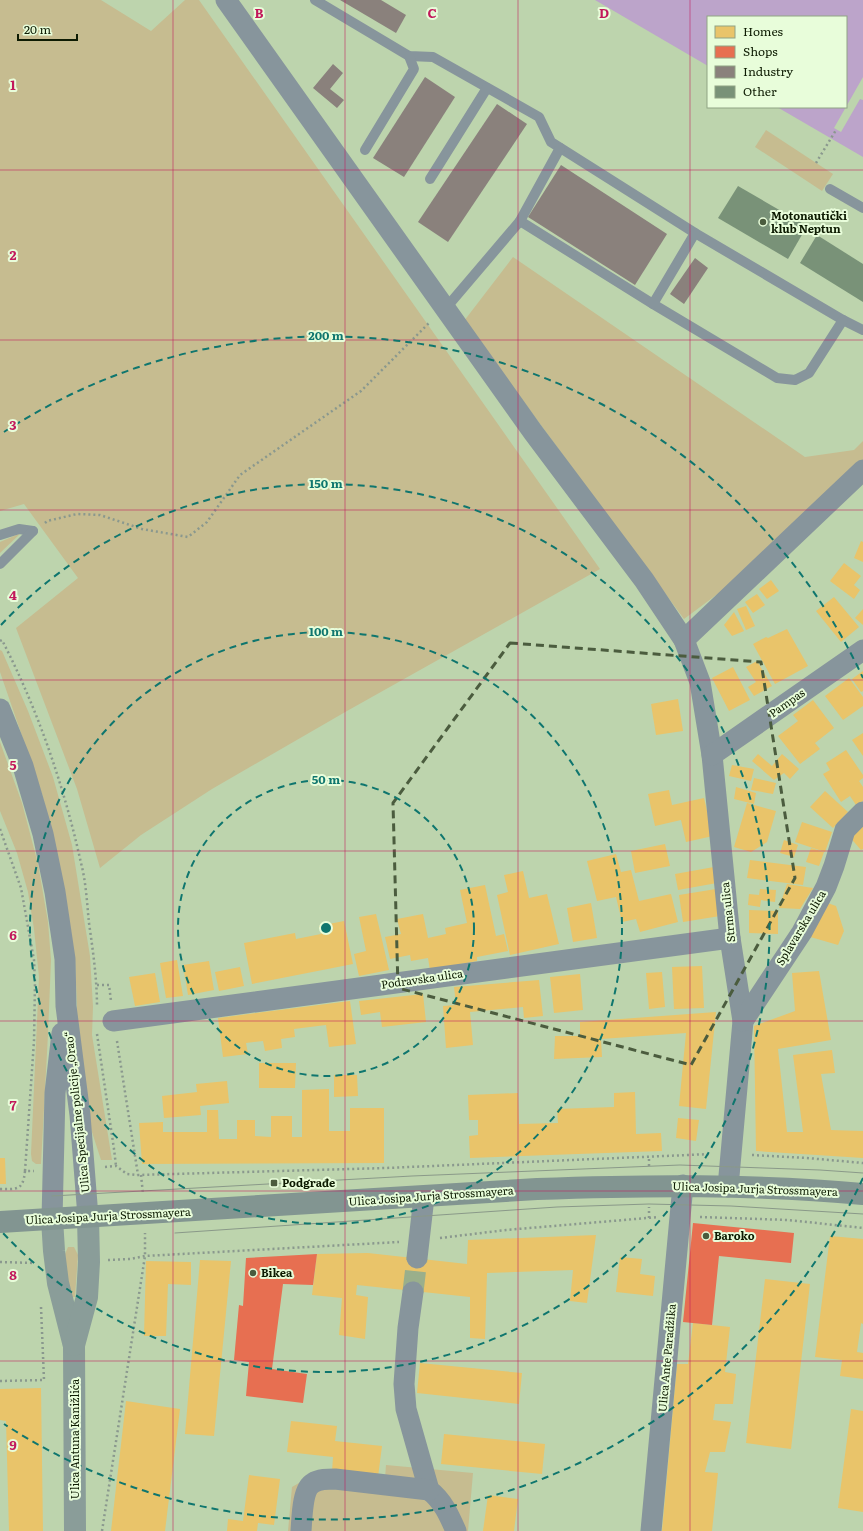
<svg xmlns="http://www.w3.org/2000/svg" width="863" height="1531" font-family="Literata,serif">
<rect width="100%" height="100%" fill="#bdd4ad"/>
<!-- green -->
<g fill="#c6bc90">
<path d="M0 0H101L151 31 185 0H199L600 569 347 711 212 789 141 835 100 868 77 789 16 628 78 578 24 504 0 511Z"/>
<path d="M766 130 833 174 822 191 755 147Z"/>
<path d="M513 257 805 457 854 450 863 441V462L735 581 684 619 464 321Z"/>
<path d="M21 533 0 553V542Z"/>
<path d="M0 650 2 651 28 711 53 777 72 845 90 956 93 1007 92 1035 112 1160H101L91 1129 77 1035V1004L75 959 53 836 42 794 0 672Z"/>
<path d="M0 742 22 803 38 864 48 922 51 960 48 1034 41 1164H36L32 1161 31 1154 39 977 34 929 28 892 17 853 0 811Z"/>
<path d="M68 1247H74L78 1255 75 1297 70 1298 65 1254Z"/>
<path d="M386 1465 473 1473 468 1531H288L292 1487 311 1476 385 1478Z"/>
</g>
<!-- water -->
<path fill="#bca4ca" d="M595 0H863V157L777 107H846V17H708V66Z"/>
<!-- pier -->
<path fill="#bdd4ad" d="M863 77V100L860 99 841 132 834 128Z"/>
<!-- homes -->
<g fill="#e9c46a">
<path d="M861 541 863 542V562L854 558Z"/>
<path d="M844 563 861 576 854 585 860 590 854 599 830 581Z"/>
<path d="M771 580 779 591 767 599 759 589Z"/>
<path d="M757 594 765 605 753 613 745 602Z"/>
<path d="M834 597 859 627 841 642 816 611Z"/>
<path d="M746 606 755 626 746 630 737 609Z"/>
<path d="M863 609V625L855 618Z"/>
<path d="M734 612 744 631 732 636 724 625Z"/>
<path d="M787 629 808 666 775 684 753 644 766 637 768 638Z"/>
<path d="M757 661 772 686 754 696 748 687 756 682 746 667Z"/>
<path d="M733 667 750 700 729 711 712 678Z"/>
<path d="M863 671V691L861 692 852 679Z"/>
<path d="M849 678 863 697V706L843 720 825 696Z"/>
<path d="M678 699 683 731 656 735 651 704Z"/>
<path d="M813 700 834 728 815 743 820 749 800 764 778 736 798 721 793 715Z"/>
<path d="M863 733V756L852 740Z"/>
<path d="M846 750 863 775V778L859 781 863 787V801L856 805 850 796 841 802 823 774 830 770 826 763Z"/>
<path d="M758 754 772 766 782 754 799 769 790 779 784 773 774 780 752 761Z"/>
<path d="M732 765 754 769 751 781 729 776Z"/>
<path d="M754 778 776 783 773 794 751 790Z"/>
<path d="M736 787 756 793 754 804 734 799Z"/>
<path d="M669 790 672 805 704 798 713 836 686 842 681 820 655 826 648 794Z"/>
<path d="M825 791 848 812 833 828 810 807Z"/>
<path d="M747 803 776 811 767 842 751 852 734 847Z"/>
<path d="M802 822 832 832 825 852 795 842Z"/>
<path d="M863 823V849L861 850 848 835Z"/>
<path d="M784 840 798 845 794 857 780 853Z"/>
<path d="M665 844 670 866 635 873 631 851Z"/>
<path d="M811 848 824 852 819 866 806 862Z"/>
<path d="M616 854 621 872 631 870 639 901 671 894 678 922 640 932 636 919 622 922 616 897 597 901 587 861Z"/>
<path d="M750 860 806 867 803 885 747 878Z"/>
<path d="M714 867 717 883 678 890 675 874Z"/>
<path d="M523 871 529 898 547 894 559 944 510 955 497 895 508 892 504 875Z"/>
<path d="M787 884 813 888 800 909 779 908Z"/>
<path d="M485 885 496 936 504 934 508 951 477 957V961L430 970 428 958 411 961 410 955 390 959 385 937 401 934 397 919 423 914 428 938 446 934 445 928 467 923 460 890Z"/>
<path d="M716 889 720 916 683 922 679 895Z"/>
<path d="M760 889 776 890 775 902 761 900 760 907 748 905 749 894 759 895Z"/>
<path d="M822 901 836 906 844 931 838 945 807 936Z"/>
<path d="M591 903 597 938 573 942 567 908Z"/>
<path d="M749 910 778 911V934L749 933Z"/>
<path d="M376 914 389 970 359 976 354 954 366 951 359 917Z"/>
<path d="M344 921 353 964 252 984 244 943 295 933 296 939 321 934 319 926Z"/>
<path d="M177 960 183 996 166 998 160 963Z"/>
<path d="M209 961 214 990 188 995 183 965Z"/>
<path d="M702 966 704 1008 674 1009 672 967Z"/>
<path d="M240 967 244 986 219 991 215 972Z"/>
<path d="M819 971 831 1040 778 1049 787 1132H803L793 1055 832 1050 835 1073 821 1074 831 1130 863 1131V1158L756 1151 754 1026 795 1011 792 973Z"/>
<path d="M662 972 665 1007 649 1009 646 973Z"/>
<path d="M155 973 160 1002 135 1006 129 977Z"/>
<path d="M580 974 583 1010 554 1013 550 977Z"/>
<path d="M539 980 543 1016 524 1018 523 1007 470 1012 473 1045 446 1048 443 1006 456 1005 454 987Z"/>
<path d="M423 994 426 1022 382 1027 380 1012 361 1015 359 1001Z"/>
<path d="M350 1001 356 1044 329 1047 326 1025 294 1029 295 1037 281 1039 282 1048 265 1051 263 1041 246 1043 248 1054 223 1057 218 1018Z"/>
<path d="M716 1012 706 1109 679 1106 686 1033 601 1039 602 1057 554 1059 555 1036H580V1022Z"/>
<path d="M259 1063H296L295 1088H259Z"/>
<path d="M334 1075H357L358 1096 334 1097Z"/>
<path d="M227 1081 229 1103 200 1106 201 1115 164 1118 162 1096 197 1092 196 1084Z"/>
<path d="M329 1089V1131H350V1108H384V1163L142 1164 139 1123 163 1122V1132H207V1110H218L219 1139H237V1120H255V1136L271 1137V1116H292V1137H302V1090Z"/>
<path d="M635 1092 636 1134 661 1133 662 1151 470 1158 469 1136 478 1135V1120H469L468 1095 518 1093 519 1124 558 1123 557 1109 614 1107V1093Z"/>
<path d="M678 1118 699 1120 696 1141 676 1138Z"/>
<path d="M0 1158H5L6 1184H0Z"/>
<path d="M596 1235 587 1303 570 1301 573 1270 487 1273 485 1339 470 1338V1297L357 1285 356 1295 368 1297 365 1339 339 1335 342 1298 312 1295 317 1254 368 1253 467 1264 468 1240Z"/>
<path d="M830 1236 863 1239V1324L861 1323 857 1352 863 1353V1379L840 1376 842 1360 815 1357Z"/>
<path d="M620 1257 642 1259 640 1274 655 1276 653 1296 616 1292Z"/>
<path d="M200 1260 231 1261 214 1436 185 1434Z"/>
<path d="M146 1261 191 1262V1285L168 1284 166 1336H144Z"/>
<path d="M765 1279 810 1284 791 1449 746 1443Z"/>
<path d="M693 1323 730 1327 725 1372 736 1374 733 1404H715L713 1420 731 1422 725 1452H710L705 1472 718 1473 712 1531H662L677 1364H688Z"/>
<path d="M420 1363 522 1373 519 1404 417 1393Z"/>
<path d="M41 1388 43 1531H9L6 1421 0 1420V1389Z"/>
<path d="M126 1401 180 1409 165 1531H111Z"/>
<path d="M851 1409 863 1411V1512L838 1508Z"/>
<path d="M291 1421 337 1426 335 1441 382 1446 378 1477 332 1472 333 1457 287 1452Z"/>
<path d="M444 1434 545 1444 542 1474 441 1464Z"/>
<path d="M249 1475 280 1479 274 1525 258 1523 257 1531H227L228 1519 243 1521Z"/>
<path d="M488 1495 518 1499 514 1531H483Z"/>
</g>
<!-- shops -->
<g fill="#e76f51">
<path d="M693 1223 794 1233 791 1263 719 1256 712 1325 683 1322Z"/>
<path d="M317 1254 313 1285 283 1284 272 1369 307 1374 303 1403 246 1396 249 1362 234 1360 239 1305 243 1306 246 1258Z"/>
</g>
<!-- industry -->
<g fill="#8a817c">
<path d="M340 0H381L406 15 396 33Z"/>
<path d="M333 64 343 73 330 89 344 100 337 108 313 88Z"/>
<path d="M425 77 455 97 404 177 373 158Z"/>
<path d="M497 104 527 124 448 242 418 222Z"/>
<path d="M561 165 667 234 635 285 528 217Z"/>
<path d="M695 258 708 268 684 304 670 294Z"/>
</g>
<!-- building -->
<g fill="#799278">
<path d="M738 186 807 226 788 259 718 218Z"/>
<path d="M817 235 863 264V302L800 263Z"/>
</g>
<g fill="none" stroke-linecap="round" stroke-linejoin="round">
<!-- street-tunnel -->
<path stroke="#9aaf8b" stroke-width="21" stroke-dasharray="21 10" stroke-linecap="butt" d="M413 1292 417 1258"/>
<!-- path -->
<g stroke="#8a988e" stroke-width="2.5" stroke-dasharray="2 3" stroke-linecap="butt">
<path d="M816 163 836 130"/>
<path d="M45 523 47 521 77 514 100 515 142 529 188 537 207 522 240 475 361 391 430 322"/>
<path d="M0 641 2 640C38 710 64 786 81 863 86 882 87 903 89 923 93 951 97 979 97 1007"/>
<path d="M0 829 21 888 34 960 35 982 34 1041 25 1171"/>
<path d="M97 985H109L111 1001"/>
<path d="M97 1034 114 1149 116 1166"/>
<path d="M117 1041 138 1175"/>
<path d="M752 1155 807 1158 863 1163"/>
<path d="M649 1166V1156"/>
<path d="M105 1167 116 1166 127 1174 138 1175 386 1168 711 1154"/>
<path d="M141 1175 143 1194"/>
<path d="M0 1189C17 1189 23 1191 25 1171H34"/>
<path d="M700 1217 788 1220 863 1228"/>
<path d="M649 1218V1207"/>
<path d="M440 1238 506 1230 659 1217"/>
<path d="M108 1260 130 1259 145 1256 399 1242"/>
<path d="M0 1262 35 1263"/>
<path d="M0 1381 44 1380 41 1307"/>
<path d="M102 1531 145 1256V1233"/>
</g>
<!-- lane -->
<g stroke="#87959c" stroke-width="10">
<path d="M315 0 409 56 433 57 539 117 551 142 695 233 843 320 863 330"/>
<path d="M365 150 414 69 409 56"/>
<path d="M430 179 487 88"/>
<path d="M830 189 863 208"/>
<path d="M520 221 653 304 777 378 795 380 809 373 843 320"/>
<path d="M653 304 695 233"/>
<path d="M446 308 520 221 560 148"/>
<path d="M0 535 19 529 33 531"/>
<path d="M0 564 33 531"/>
</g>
<!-- street -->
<g stroke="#87959c" stroke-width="21">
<path d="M226 0 533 432 644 580 684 640 700 682 712 755 730 938 743 1021 728 1187"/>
<path d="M684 640 863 470"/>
<path d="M0 709 23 766 43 834 55 892 65 959 66 1006 80 1115 88 1217"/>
<path d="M712 755 863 650"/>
<path d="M113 1021 730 938"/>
<path d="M743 1021 802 932 826 887 834 866 845 830 863 812"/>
<path d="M52 1219 55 1093 62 1033"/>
<path d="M417 1258 424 1197"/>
<path d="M413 1292 408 1328 404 1384 406 1409 429 1490C443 1501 449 1515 456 1531"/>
<path d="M301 1531C302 1519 302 1489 313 1483 319 1479 328 1479 335 1479L429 1490"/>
<path d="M651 1531 683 1185"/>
</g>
<!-- secondary -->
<g stroke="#8a9d99" stroke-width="22">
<path d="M52 1219 54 1251 58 1283 74 1346 75 1531"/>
<path d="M74 1345 87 1297 89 1262 88 1217"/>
</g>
<!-- primary -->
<path stroke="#829591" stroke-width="22" d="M0 1222 537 1189C646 1185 754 1184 863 1194"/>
<!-- tram -->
<g stroke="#8a9989" stroke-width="1">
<path d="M52 1196 412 1176 680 1165 820 1170 863 1173"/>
<path d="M175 1233 557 1207 649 1204 731 1206 863 1214"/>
</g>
</g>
<!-- marked area -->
<path fill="none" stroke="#4b5c3e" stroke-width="3" stroke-dasharray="8 5" stroke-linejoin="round" d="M510 643 761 662 795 878 691 1065 398 988 393 803Z"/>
<!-- grid -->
<path fill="none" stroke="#c2185b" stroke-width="1" stroke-opacity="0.55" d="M173 0V1531M345 0V1531M518 0V1531M690 0V1531M0 170H863M0 340H863M0 510H863M0 680H863M0 851H863M0 1021H863M0 1191H863M0 1361H863"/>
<!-- distance rings -->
<g fill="none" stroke="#0f766e" stroke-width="2" stroke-dasharray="7 5">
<circle cx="326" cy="928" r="148"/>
<circle cx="326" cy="928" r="296"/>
<path d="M1 625A444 444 0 1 1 1 1231"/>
<path d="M863 1178A592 592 0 0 1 4 1424M4 432A592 592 0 0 1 863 678"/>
</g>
<!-- markers -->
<g fill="#4b5c3e" stroke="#e8fdda" stroke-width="1.5">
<circle cx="763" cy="222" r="4"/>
<rect x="270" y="1179" width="8" height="8" rx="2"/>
<circle cx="706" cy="1236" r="4"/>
<circle cx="253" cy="1273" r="4"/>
</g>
<g text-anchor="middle" stroke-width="4" stroke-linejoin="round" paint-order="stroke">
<!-- poi labels -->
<g font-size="11" font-weight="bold" fill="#0d1b02" stroke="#e8fdda" text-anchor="start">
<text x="771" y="220">Motonautički<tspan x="771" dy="13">klub Neptun</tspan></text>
<text x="282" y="1187">Podgrađe</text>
<text x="714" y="1240">Baroko</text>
<text x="261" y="1277">Bikea</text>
</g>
<!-- street labels -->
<g font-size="11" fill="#0d1b02" stroke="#e8fdda">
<text transform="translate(787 703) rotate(-35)" y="4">Pampas</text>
<text transform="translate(728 912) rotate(-96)" y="4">Strma ulica</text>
<text transform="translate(801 928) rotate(-59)" y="4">Splavarska ulica</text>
<text transform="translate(422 979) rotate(-8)" y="4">Podravska ulica</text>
<text transform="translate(77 1112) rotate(-96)" y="4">Ulica Specijalne policije „Orao“</text>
<text transform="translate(755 1189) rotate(2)" y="4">Ulica Josipa Jurja Strossmayera</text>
<text transform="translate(431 1196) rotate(-4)" y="4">Ulica Josipa Jurja Strossmayera</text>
<text transform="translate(108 1216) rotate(-3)" y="4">Ulica Josipa Jurja Strossmayera</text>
<text transform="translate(667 1358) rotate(-85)" y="4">Ulica Ante Paradžika</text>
<text transform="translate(75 1439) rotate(-90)" y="4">Ulica Antuna Kanižlića</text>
</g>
</g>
<g font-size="13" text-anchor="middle" font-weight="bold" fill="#c2185b" stroke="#e8fdda" stroke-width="4" stroke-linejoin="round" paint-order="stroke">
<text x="259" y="18">B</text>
<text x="432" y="18">C</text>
<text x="604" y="18">D</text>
<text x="13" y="90">1</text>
<text x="13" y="260">2</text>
<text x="13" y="430">3</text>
<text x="13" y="600">4</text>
<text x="13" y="770">5</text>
<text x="13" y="940">6</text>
<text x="13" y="1110">7</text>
<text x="13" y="1280">8</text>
<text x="13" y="1450">9</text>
</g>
<circle cx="326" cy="928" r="6" fill="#0f766e" stroke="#e8fdda" stroke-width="2"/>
<g font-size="12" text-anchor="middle" font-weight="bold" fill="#0f766e" stroke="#e8fdda" stroke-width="4" stroke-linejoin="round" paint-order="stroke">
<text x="326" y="340">200 m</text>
<text x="326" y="488">150 m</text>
<text x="326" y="636">100 m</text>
<text x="326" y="784">50 m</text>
</g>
<!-- legend -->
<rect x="707" y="16" width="140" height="92" fill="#e8fdda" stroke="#90a384"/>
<rect x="715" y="26" width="20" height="12" fill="#e9c46a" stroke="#90a384"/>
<text x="743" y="36" font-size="12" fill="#0d1b02">Homes</text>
<rect x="715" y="46" width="20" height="12" fill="#e76f51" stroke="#90a384"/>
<text x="743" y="56" font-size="12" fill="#0d1b02">Shops</text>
<rect x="715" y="66" width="20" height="12" fill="#8a817c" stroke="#90a384"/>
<text x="743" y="76" font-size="12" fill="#0d1b02">Industry</text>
<rect x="715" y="86" width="20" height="12" fill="#799278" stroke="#90a384"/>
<text x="743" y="96" font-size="12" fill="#0d1b02">Other</text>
<!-- scale -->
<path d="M18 34v6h59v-6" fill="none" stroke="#0d1b02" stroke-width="2"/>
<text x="24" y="34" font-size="12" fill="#0d1b02" stroke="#e8fdda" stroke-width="3" paint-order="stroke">20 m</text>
</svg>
